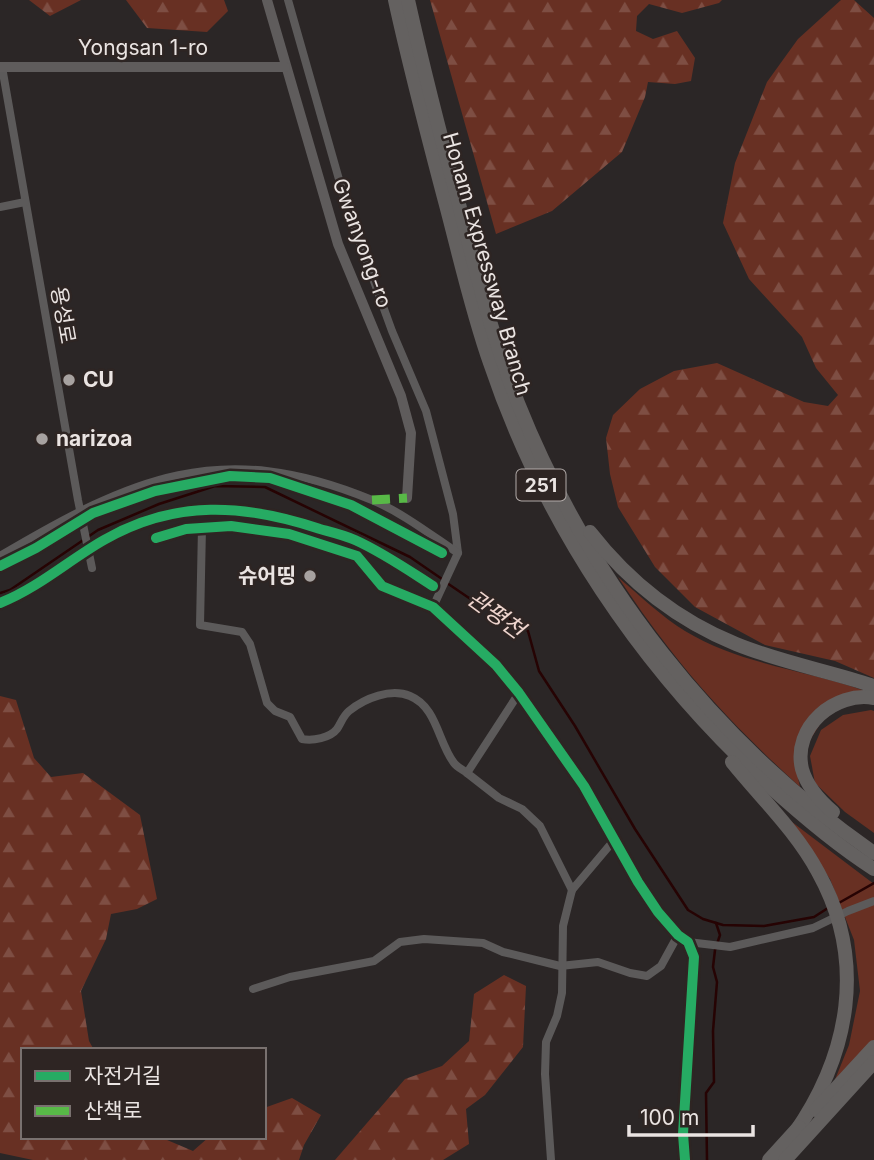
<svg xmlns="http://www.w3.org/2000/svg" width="874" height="1160" font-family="Inter,'Noto Sans KR',sans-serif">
<defs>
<pattern id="forest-firs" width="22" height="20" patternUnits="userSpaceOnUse" patternTransform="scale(1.75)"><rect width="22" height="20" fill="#683023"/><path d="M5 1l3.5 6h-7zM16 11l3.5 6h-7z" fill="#7e4e43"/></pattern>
</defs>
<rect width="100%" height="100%" fill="#2b2626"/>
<!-- grass -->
<g fill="#683023">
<path d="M618 577C640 596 661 616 685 631 741 665 808 670 868 692L835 700 795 764 800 787C753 744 707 698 668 647 650 624 634 601 618 577Z"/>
<path d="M871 710 874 711V833L845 812 815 783 810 756 821 730 843 715Z"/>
<path d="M788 819 874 884V1040L832 1087 849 1045 860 991 854 940 830 879Z"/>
</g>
<!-- forest -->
<g fill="url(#forest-firs)">
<path d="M29 0H81L50 16Z"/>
<path d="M126 0H224L228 11 207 32 147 28Z"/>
<path d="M430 0H722L719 3 682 13 649 4 637 16 636 31 653 39 677 31 695 58 691 81 675 84 648 82 645 97 622 152 552 211 496 234Z"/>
<path d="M841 0H854L874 18V678L835 661 765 645 695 607 655 567 618 507 610 474 606 438 613 415 640 389 674 371 717 363 804 402 828 406 838 395 816 368 802 337 749 279 723 223 735 163 767 82 798 39Z"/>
<path d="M0 696 16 700 34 758 51 777 83 773 140 815 157 899 137 909 111 914 106 939 81 991 89 1041 94 1050H23V1137H160L193 1151 209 1137H264V1108L292 1098 321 1115 304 1145 299 1160H33L0 1153Z"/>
<path d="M504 975 526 986 523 1047 485 1095 466 1109 469 1144 443 1160H335L405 1079 442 1066 469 1041 474 994Z"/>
</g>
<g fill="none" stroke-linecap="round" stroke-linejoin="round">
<!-- stream -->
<g stroke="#260303" stroke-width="2.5">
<path d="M447 583 469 598 494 608 528 631 539 671 575 726 635 829 688 910 703 919 723 925 764 926 814 917 828 908"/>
<path d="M0 593 10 590 98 530 159 504 215 486 265 487 410 557 442 579"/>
<path d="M837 904 874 883"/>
<path d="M707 1160 706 1093 714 1082 713 1031 717 982 713 967 715 950 720 935 716 923"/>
</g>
<!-- minor -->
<g stroke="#5c5a5a" stroke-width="8">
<path d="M288 0 346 204 392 331 426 411 453 514 458 553 433 607"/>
<path d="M2 67 78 500 92 568"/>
<path d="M0 207 25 202"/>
<path d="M202 527 200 625 242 632 250 644 267 703 275 711 290 717 302 739C313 741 330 738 337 729 341 723 343 716 349 711 365 698 391 688 410 696 437 707 438 742 454 763 457 767 463 770 467 773"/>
<path d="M156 538 186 529 231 526 289 534 357 556 382 586 433 607 496 665 519 693 584 786 638 882 658 912 678 935 688 942 694 957 683 1134 685 1160"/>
<path d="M0 556C132 478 220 437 372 500 403 513 431 535 458 553"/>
<path d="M519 693 467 773 499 798 522 809 540 826 572 890"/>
<path d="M688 942 730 947 813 928 848 911 874 901"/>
<path d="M253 989 290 977 364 963 374 961 400 942 424 939 483 943 503 952 560 966 598 962 630 973 647 976 661 966 678 935"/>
<path d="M551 1160 545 1074 546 1042 557 1016 562 993 563 926 572 890 615 839"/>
</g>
<!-- secondary -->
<g stroke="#5f5c5c" stroke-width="10">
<path d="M267 0 338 244 401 396 411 433 407 498"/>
<path d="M0 67H285"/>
</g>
<!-- motorway -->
<g stroke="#646160" stroke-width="14">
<path d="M395 0C410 69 428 137 446 205 460 258 472 312 490 363 544 524 642 669 766 783 800 814 836 845 874 869"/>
<path d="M408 0C423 67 440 134 458 200 475 269 492 337 518 403 590 583 714 742 874 853"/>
<path d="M590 532C629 582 677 620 736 644 780 662 829 671 874 686"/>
<path d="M732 762C761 798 796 831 818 872 867 960 850 1054 794 1134"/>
<path d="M833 812C819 800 807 787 802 769 792 727 835 691 874 698"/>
<path d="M816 1110 874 1047"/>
<path d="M769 1160 799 1127"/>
<path d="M785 1160 874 1062"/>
</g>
<!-- quiet -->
<path stroke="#58b947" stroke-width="9" stroke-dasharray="18 9" stroke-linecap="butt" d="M372 500 407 498"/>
<defs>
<g id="cycleway">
<path d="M156 538 186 529 231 526 289 534 357 556 382 586 433 607 496 665 519 693 584 786 638 882 658 912 678 935 688 942 694 957 683 1134 685 1160"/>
<path d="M0 566 36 548 93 513 155 491 230 476 270 478 351 505 442 553"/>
<path d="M0 603C38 588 69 560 104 540 175 499 245 504 320 529 331 532 344 535 355 540 382 552 408 570 433 586"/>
</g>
</defs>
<!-- cycleway casing -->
<use href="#cycleway" stroke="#2e2523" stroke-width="15"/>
<!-- cycleway -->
<use href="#cycleway" stroke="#26ab63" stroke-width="10"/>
</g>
<!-- markers -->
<g fill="#a7a2a0" stroke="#2e2523" stroke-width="2.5">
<circle cx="69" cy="380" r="7"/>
<circle cx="42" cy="439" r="7"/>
<circle cx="310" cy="576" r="7"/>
</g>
<g text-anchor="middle" stroke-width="5" stroke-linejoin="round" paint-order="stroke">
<!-- shield labels -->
<rect fill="#2e2523" stroke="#b2aba9" stroke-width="2" x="516.5" y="469.5" width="49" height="31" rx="5"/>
<g font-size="19" font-weight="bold" fill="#eae4e2">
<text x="541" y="492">251</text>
</g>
<!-- street labels -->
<g font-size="21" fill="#eae4e2" stroke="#2e2523">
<text x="143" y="55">Yongsan 1-ro</text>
<text transform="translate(362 243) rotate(70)" y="7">Gwanyong-ro</text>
<text transform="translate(487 264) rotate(74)" y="7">Honam Expressway Branch</text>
<text transform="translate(63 315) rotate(80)" y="7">용성로</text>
</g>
<!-- poi labels -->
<g font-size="21" font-weight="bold" fill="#eae4e2" stroke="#2e2523" text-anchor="start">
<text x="83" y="387">CU</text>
<text x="56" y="446">narizoa</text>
<text x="296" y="583" text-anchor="end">슈어띵</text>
</g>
<!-- water labels -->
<g font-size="23" font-style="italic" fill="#eed5ce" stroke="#2e2523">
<text transform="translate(496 614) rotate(36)" y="8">관평천</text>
</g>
</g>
<!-- legend -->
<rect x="21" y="1048" width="245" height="91" fill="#2e2523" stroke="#79716f" stroke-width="2"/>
<rect x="35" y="1071" width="35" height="10" fill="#26ab63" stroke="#79716f" stroke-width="2"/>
<text x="84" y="1083" font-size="21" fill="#eae4e2">자전거길</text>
<rect x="35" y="1106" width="35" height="10" fill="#58b947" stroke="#79716f" stroke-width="2"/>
<text x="84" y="1118" font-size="21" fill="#eae4e2">산책로</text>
<!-- scale -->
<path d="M629 1125v10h124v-10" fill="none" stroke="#eae4e2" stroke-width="3.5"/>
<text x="640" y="1125" font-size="21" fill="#eae4e2" stroke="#2e2523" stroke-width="5" paint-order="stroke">100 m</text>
</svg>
